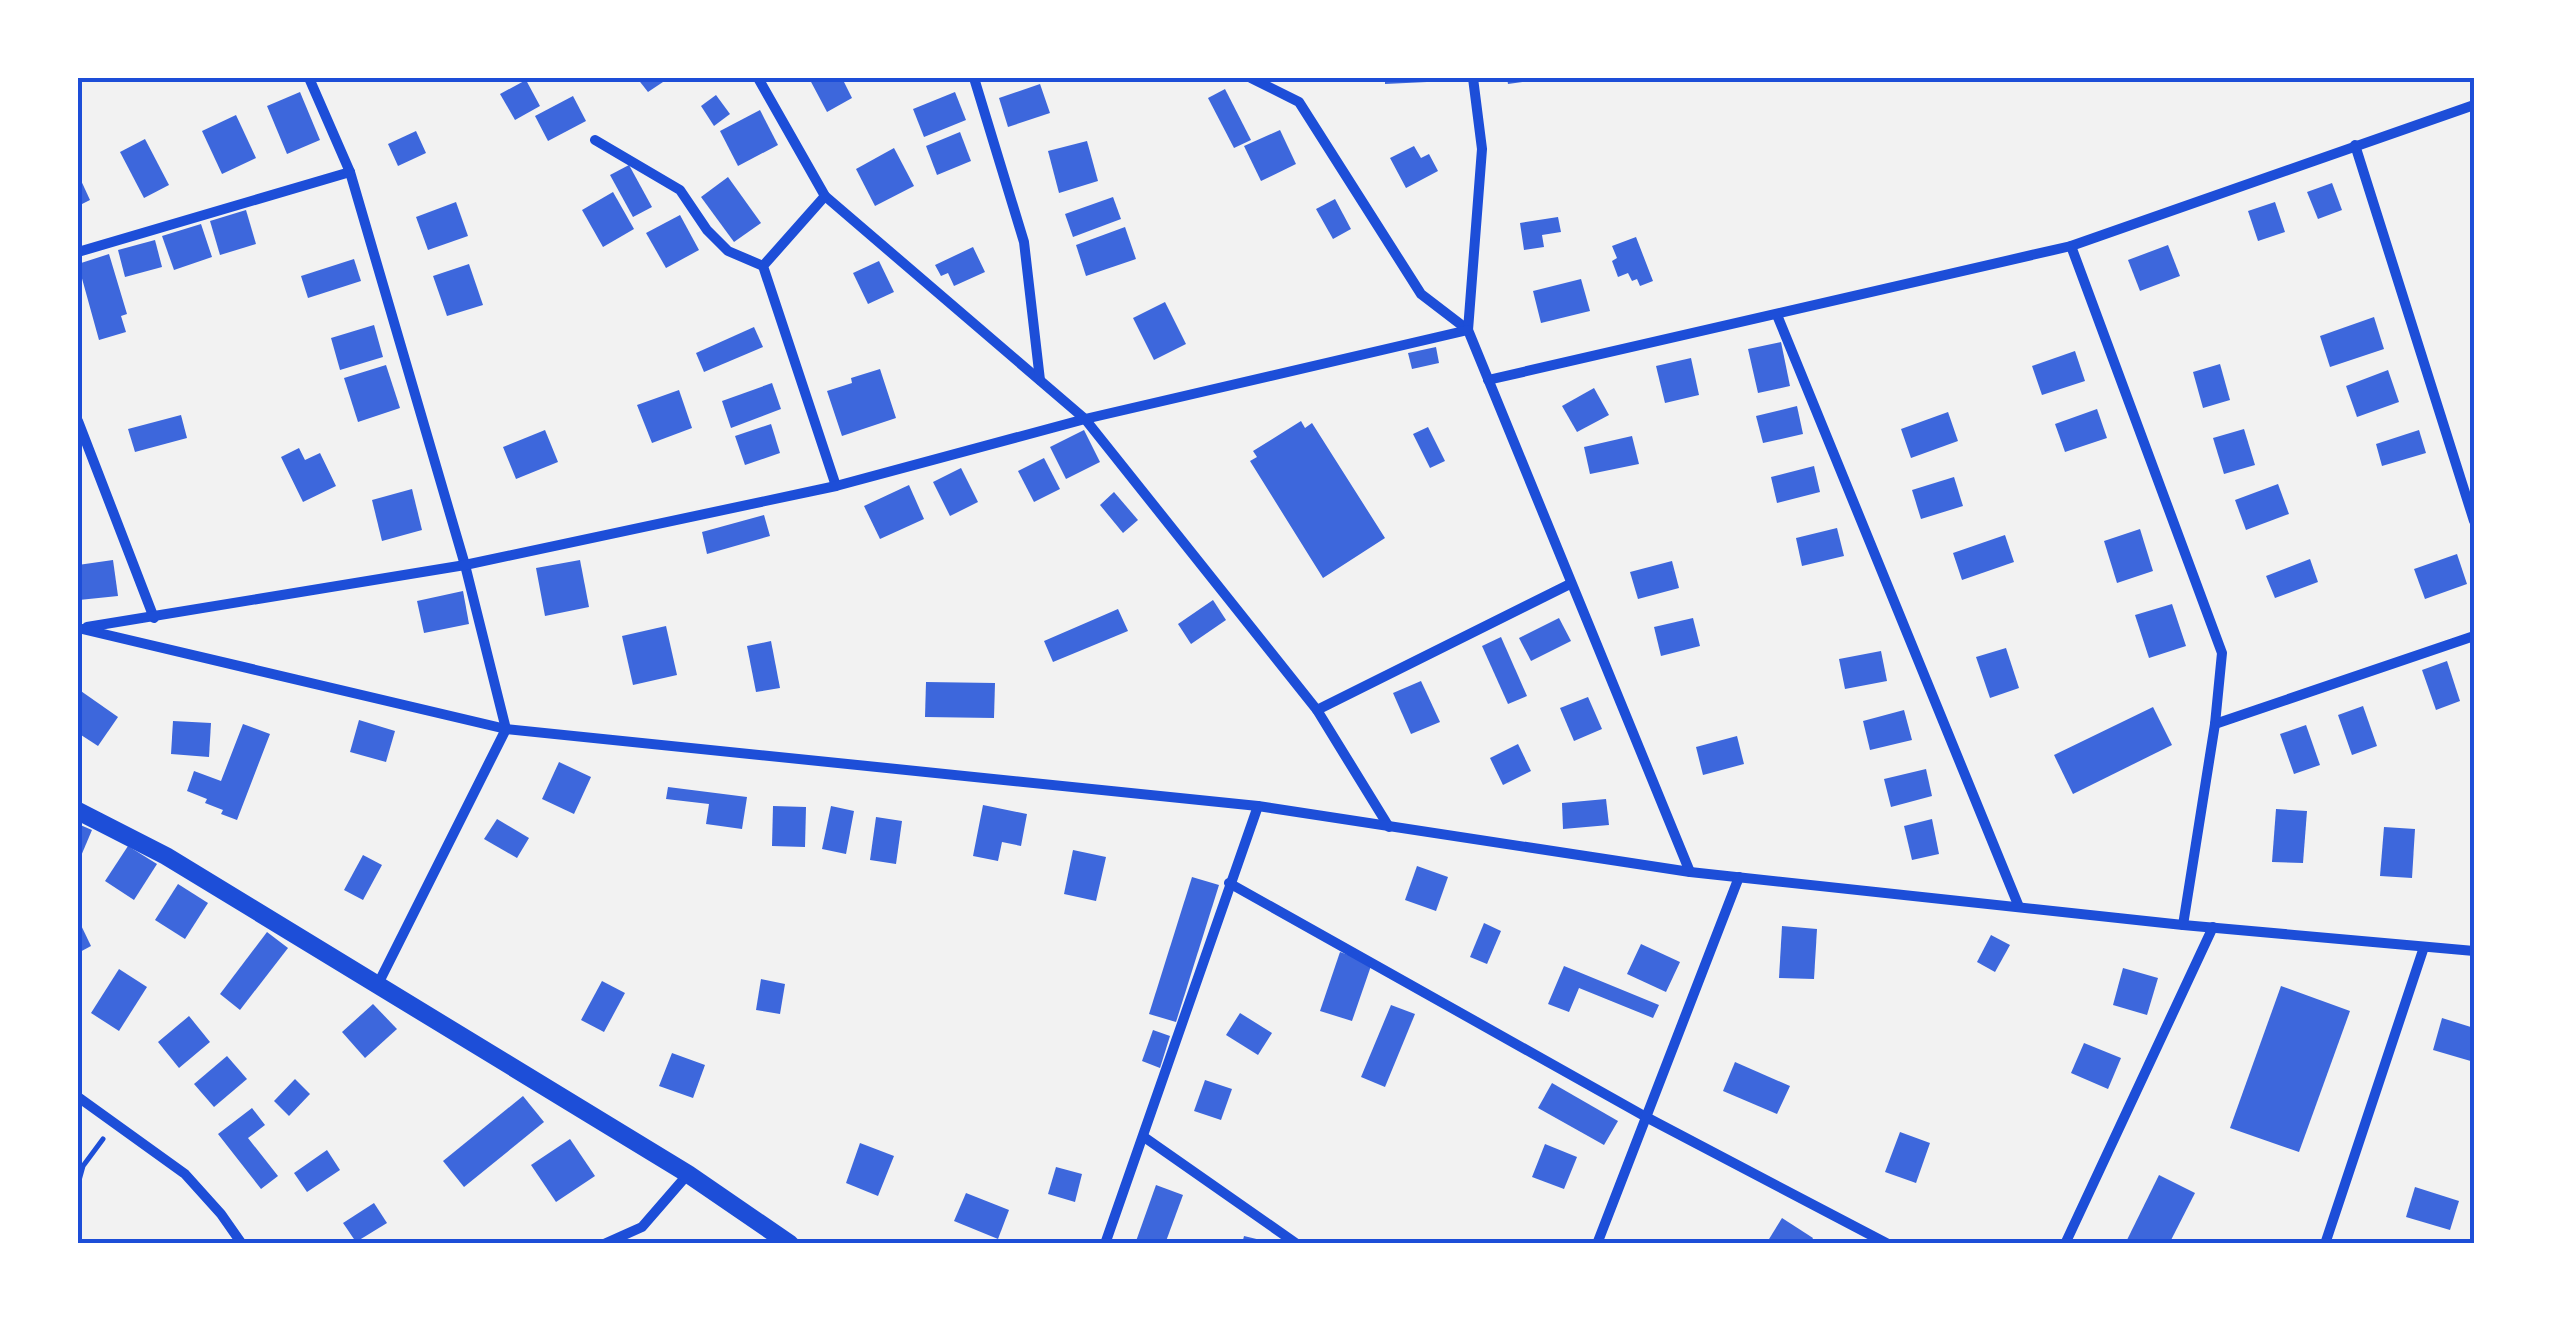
<svg xmlns="http://www.w3.org/2000/svg" width="2552" height="1321" font-family="'Fira Sans',sans-serif">
<rect width="100%" height="100%" fill="#f2f2f2"/>
<!-- building -->
<g fill="#3d67dc">
<path d="M637 78H669L648 92Z"/>
<path d="M815 78H842L852 98 827 112 810 80Z"/>
<path d="M1385 78H1427V82L1385 84Z"/>
<path d="M1507 78H1538V80L1508 84Z"/>
<path d="M526 80 540 106 515 120 500 94Z"/>
<path d="M1040 84 1050 113 1008 127 999 98Z"/>
<path d="M1225 89 1251 140 1234 148 1208 98Z"/>
<path d="M300 92 320 140 287 154 267 106Z"/>
<path d="M955 92 966 120 924 137 913 109Z"/>
<path d="M716 95 730 114 714 126 701 106Z"/>
<path d="M573 96 586 121 548 141 535 116Z"/>
<path d="M760 110 778 145 738 166 720 131Z"/>
<path d="M236 115 256 158 222 174 202 131Z"/>
<path d="M1280 130 1296 164 1261 181 1244 146Z"/>
<path d="M416 131 426 153 398 166 388 144Z"/>
<path d="M960 132 971 161 937 175 926 146Z"/>
<path d="M145 139 169 185 144 198 120 152Z"/>
<path d="M1087 141 1098 181 1059 193 1048 151Z"/>
<path d="M1414 146 1421 158 1429 154 1438 171 1406 188 1390 158Z"/>
<path d="M894 148 914 186 875 206 856 169Z"/>
<path d="M629 165 652 207 633 217 610 175Z"/>
<path d="M78 174 90 200 78 206Z"/>
<path d="M728 177 761 223 734 242 701 197Z"/>
<path d="M2332 183 2342 210 2318 219 2307 192Z"/>
<path d="M613 192 634 229 603 247 582 210Z"/>
<path d="M1113 197 1121 219 1073 237 1065 214Z"/>
<path d="M1335 199 1351 229 1333 239 1316 209Z"/>
<path d="M456 202 468 236 428 250 416 217Z"/>
<path d="M2275 202 2285 232 2258 241 2248 211Z"/>
<path d="M246 210 256 244 220 255 210 221Z"/>
<path d="M680 215 699 250 666 268 646 233Z"/>
<path d="M1558 217 1561 232 1542 235 1544 247 1524 250 1520 223Z"/>
<path d="M201 224 212 257 174 270 162 236Z"/>
<path d="M1125 227 1136 259 1086 276 1076 245Z"/>
<path d="M1636 237 1653 281 1640 286 1637 279 1632 281 1628 273 1618 277 1612 261 1617 258 1612 246Z"/>
<path d="M155 240 162 267 125 277 118 250Z"/>
<path d="M2168 245 2180 276 2140 291 2128 260Z"/>
<path d="M973 247 985 272 954 286 948 273 941 276 935 265Z"/>
<path d="M109 254 127 314 121 316 126 332 99 340 78 264Z"/>
<path d="M354 259 361 281 308 298 301 276Z"/>
<path d="M879 261 894 292 868 304 853 273Z"/>
<path d="M469 264 483 305 447 316 433 276Z"/>
<path d="M1581 279 1590 311 1541 323 1533 291Z"/>
<path d="M1165 302 1186 344 1154 360 1133 318Z"/>
<path d="M2374 317 2384 349 2330 367 2320 336Z"/>
<path d="M374 325 383 357 340 370 331 338Z"/>
<path d="M754 327 763 347 704 372 696 353Z"/>
<path d="M1781 342 1790 386 1758 393 1748 349Z"/>
<path d="M1436 347 1439 363 1412 369 1408 353Z"/>
<path d="M2075 351 2085 381 2042 395 2032 366Z"/>
<path d="M1691 358 1699 395 1665 403 1656 366Z"/>
<path d="M2220 364 2230 400 2203 408 2193 372Z"/>
<path d="M386 365 400 408 358 422 344 378Z"/>
<path d="M880 369 896 418 842 436 827 391 852 383 851 378Z"/>
<path d="M2388 370 2399 402 2357 417 2346 386Z"/>
<path d="M772 383 781 409 731 428 722 401Z"/>
<path d="M1594 388 1609 415 1577 432 1562 406Z"/>
<path d="M679 390 692 428 652 443 637 405Z"/>
<path d="M1797 406 1803 434 1763 443 1756 416Z"/>
<path d="M2097 409 2107 438 2065 452 2055 424Z"/>
<path d="M1948 412 1958 441 1911 458 1901 429Z"/>
<path d="M181 415 187 438 135 452 128 429Z"/>
<path d="M1301 421 1305 428 1312 423 1385 538 1323 578 1250 461 1257 457 1253 451Z"/>
<path d="M771 424 780 453 745 465 735 436Z"/>
<path d="M1428 427 1445 461 1430 468 1413 434Z"/>
<path d="M2244 429 2255 465 2224 474 2213 438Z"/>
<path d="M545 430 558 462 516 479 503 447Z"/>
<path d="M1084 430 1100 462 1066 479 1050 447Z"/>
<path d="M2419 430 2426 453 2382 466 2376 444Z"/>
<path d="M1632 436 1639 464 1590 474 1584 447Z"/>
<path d="M299 448 305 460 320 453 336 486 303 502 281 457Z"/>
<path d="M1044 458 1060 489 1034 502 1018 471Z"/>
<path d="M1814 466 1820 492 1777 503 1771 477Z"/>
<path d="M961 468 978 502 950 516 933 482Z"/>
<path d="M1954 477 1963 506 1921 519 1912 490Z"/>
<path d="M2278 484 2289 514 2246 530 2235 500Z"/>
<path d="M909 485 924 519 880 539 864 506Z"/>
<path d="M412 489 422 530 382 541 372 500Z"/>
<path d="M1114 492 1138 520 1123 533 1100 505Z"/>
<path d="M764 515 770 536 707 554 702 532Z"/>
<path d="M1837 528 1844 556 1802 566 1796 538Z"/>
<path d="M2140 529 2153 571 2117 583 2104 541Z"/>
<path d="M2005 535 2014 562 1962 580 1953 553Z"/>
<path d="M2457 554 2467 584 2425 599 2414 569Z"/>
<path d="M2310 559 2318 582 2275 598 2266 576Z"/>
<path d="M113 560 118 596 79 600 78 565Z"/>
<path d="M580 560 589 607 545 616 536 568Z"/>
<path d="M1672 561 1679 588 1638 599 1630 572Z"/>
<path d="M463 591 469 624 424 633 417 601Z"/>
<path d="M1213 600 1226 620 1191 644 1178 624Z"/>
<path d="M2172 604 2186 646 2149 658 2135 615Z"/>
<path d="M1118 609 1128 631 1053 662 1044 641Z"/>
<path d="M1559 618 1571 641 1531 661 1519 638Z"/>
<path d="M1693 618 1700 646 1661 656 1654 627Z"/>
<path d="M666 626 677 675 633 685 622 636Z"/>
<path d="M1501 637 1527 696 1508 704 1482 646Z"/>
<path d="M771 641 780 688 756 692 747 646Z"/>
<path d="M2006 648 2019 688 1990 698 1976 657Z"/>
<path d="M1881 651 1887 681 1845 689 1839 659Z"/>
<path d="M2447 661 2460 701 2436 710 2422 670Z"/>
<path d="M1421 681 1440 722 1411 734 1393 693Z"/>
<path d="M926 682 995 683 994 718 925 717Z"/>
<path d="M78 689 118 717 98 746 78 733Z"/>
<path d="M1588 697 1602 729 1574 741 1560 708Z"/>
<path d="M2363 706 2377 746 2352 755 2338 715Z"/>
<path d="M2153 707 2172 745 2073 794 2054 755Z"/>
<path d="M1904 710 1912 740 1870 750 1863 721Z"/>
<path d="M359 720 395 731 386 762 350 752Z"/>
<path d="M173 721 211 723 209 757 171 754Z"/>
<path d="M243 724 270 734 237 820 221 814 223 810 205 803 207 799 187 791 194 771 221 781Z"/>
<path d="M2306 725 2320 765 2294 774 2280 734Z"/>
<path d="M1737 736 1744 764 1703 775 1696 747Z"/>
<path d="M1518 744 1531 771 1503 785 1490 758Z"/>
<path d="M559 762 591 777 574 814 542 799Z"/>
<path d="M1926 769 1932 796 1891 807 1884 779Z"/>
<path d="M668 787 747 797 742 829 706 824 709 804 666 799Z"/>
<path d="M1606 799 1609 825 1563 829 1562 803Z"/>
<path d="M983 805 1027 814 1021 846 1002 842 998 861 973 856Z"/>
<path d="M773 806 806 807 805 847 772 846Z"/>
<path d="M831 806 854 811 846 854 822 849Z"/>
<path d="M2276 809 2307 811 2303 863 2272 862Z"/>
<path d="M876 817 902 821 896 864 870 860Z"/>
<path d="M497 819 529 838 517 858 484 839Z"/>
<path d="M1932 819 1939 854 1912 860 1904 826Z"/>
<path d="M78 824 92 830 78 863Z"/>
<path d="M2384 827 2415 829 2412 878 2380 876Z"/>
<path d="M128 846 157 864 134 900 105 881Z"/>
<path d="M1073 850 1106 857 1096 901 1064 894Z"/>
<path d="M363 855 382 865 363 900 344 890Z"/>
<path d="M1417 866 1448 877 1436 911 1405 900Z"/>
<path d="M1192 877 1219 885 1176 1022 1149 1014Z"/>
<path d="M178 884 208 903 185 939 155 920Z"/>
<path d="M78 919 91 946 78 953Z"/>
<path d="M1484 923 1501 931 1487 964 1470 957Z"/>
<path d="M1782 926 1817 929 1814 979 1779 978Z"/>
<path d="M267 932 288 948 240 1010 220 994Z"/>
<path d="M1991 935 2010 945 1995 972 1977 962Z"/>
<path d="M1641 944 1680 962 1666 992 1627 974Z"/>
<path d="M1340 952 1372 963 1352 1021 1320 1011Z"/>
<path d="M1564 966 1659 1005 1653 1018 1579 988 1569 1012 1548 1004Z"/>
<path d="M2123 968 2158 978 2147 1015 2113 1005Z"/>
<path d="M119 969 147 987 119 1031 91 1013Z"/>
<path d="M761 979 785 984 780 1014 756 1010Z"/>
<path d="M602 981 625 993 604 1032 581 1020Z"/>
<path d="M2281 986 2350 1011 2299 1152 2230 1128Z"/>
<path d="M373 1004 397 1029 365 1058 342 1032Z"/>
<path d="M1391 1005 1415 1014 1385 1087 1361 1077Z"/>
<path d="M1240 1013 1272 1033 1258 1055 1226 1035Z"/>
<path d="M189 1016 210 1042 179 1068 158 1042Z"/>
<path d="M2442 1018 2474 1028V1062L2433 1050Z"/>
<path d="M1153 1030 1170 1036 1160 1068 1142 1061Z"/>
<path d="M2084 1043 2121 1058 2108 1089 2071 1073Z"/>
<path d="M672 1053 705 1065 693 1098 659 1086Z"/>
<path d="M227 1056 247 1079 214 1107 194 1084Z"/>
<path d="M1735 1062 1790 1086 1777 1114 1723 1091Z"/>
<path d="M295 1079 310 1094 289 1116 274 1101Z"/>
<path d="M1205 1080 1232 1089 1221 1120 1194 1111Z"/>
<path d="M1552 1083 1618 1121 1604 1145 1538 1108Z"/>
<path d="M523 1096 544 1122 464 1187 443 1161Z"/>
<path d="M252 1108 265 1125 248 1138 278 1176 261 1189 218 1134Z"/>
<path d="M1900 1132 1930 1143 1916 1183 1885 1172Z"/>
<path d="M570 1139 595 1176 556 1202 531 1165Z"/>
<path d="M860 1143 894 1156 878 1196 846 1183Z"/>
<path d="M1545 1144 1577 1157 1564 1189 1532 1177Z"/>
<path d="M327 1150 340 1170 307 1192 294 1173Z"/>
<path d="M1056 1167 1082 1174 1075 1202 1048 1194Z"/>
<path d="M2159 1175 2195 1193 2169 1244H2125Z"/>
<path d="M1156 1185 1183 1195 1165 1244H1135Z"/>
<path d="M2415 1187 2459 1201 2450 1230 2406 1217Z"/>
<path d="M966 1193 1009 1210 998 1239 954 1221Z"/>
<path d="M374 1203 387 1223 356 1242 343 1223Z"/>
<path d="M1782 1218 1813 1238 1810 1244H1766Z"/>
<path d="M1244 1236 1269 1242V1244H1242Z"/>
</g>
<g fill="none" stroke-linecap="round" stroke-linejoin="round">
<!-- path -->
<path stroke="#1d4ed8" stroke-width="5" d="M78 1184 83 1166 103 1139"/>
<!-- minor -->
<g stroke="#1d4ed8" stroke-width="10">
<path d="M309 78 350 172 465 565 506 729 377 986"/>
<path d="M758 78 825 196 1085 419 1317 710 1389 827"/>
<path d="M974 78 1024 242 1040 380"/>
<path d="M1251 78 1299 102 1421 294 1468 330"/>
<path d="M1473 78 1482 149 1468 330 1690 872"/>
<path d="M595 140 680 190 707 230 728 251 763 266"/>
<path d="M2355 145 2474 521"/>
<path d="M825 196 763 266 836 486"/>
<path d="M2071 246 2222 653 2215 724 2183 925"/>
<path d="M78 252 350 172"/>
<path d="M1777 315 2019 907"/>
<path d="M1488 380 2071 246 2474 105"/>
<path d="M78 421 154 618"/>
<path d="M87 627 465 565 836 486 1085 419 1468 330"/>
<path d="M78 628 506 729 1258 806 1690 872 2183 925 2474 951"/>
<path d="M1317 710 1570 584"/>
<path d="M2215 724 2474 636"/>
<path d="M1229 883 1646 1117 1888 1244"/>
<path d="M78 1097 185 1174 221 1214 242 1244"/>
<path d="M1144 1137 1297 1244"/>
<path d="M604 1244 642 1227 688 1174"/>
<path d="M1105 1244 1258 806"/>
<path d="M1597 1244 1739 877"/>
<path d="M2065 1244 2213 927"/>
<path d="M2325 1244 2424 947"/>
</g>
<!-- tertiary -->
<path stroke="#1d4ed8" stroke-width="18" d="M78 811 166 856 688 1174 790 1244"/>
</g>
<!-- border -->
<rect width="2552" height="1321" fill="none" stroke="#ffffff" stroke-width="160"/>
<rect x="80" y="80" width="2392" height="1161" fill="none" stroke="#1d4ed8" stroke-width="4"/>
</svg>
